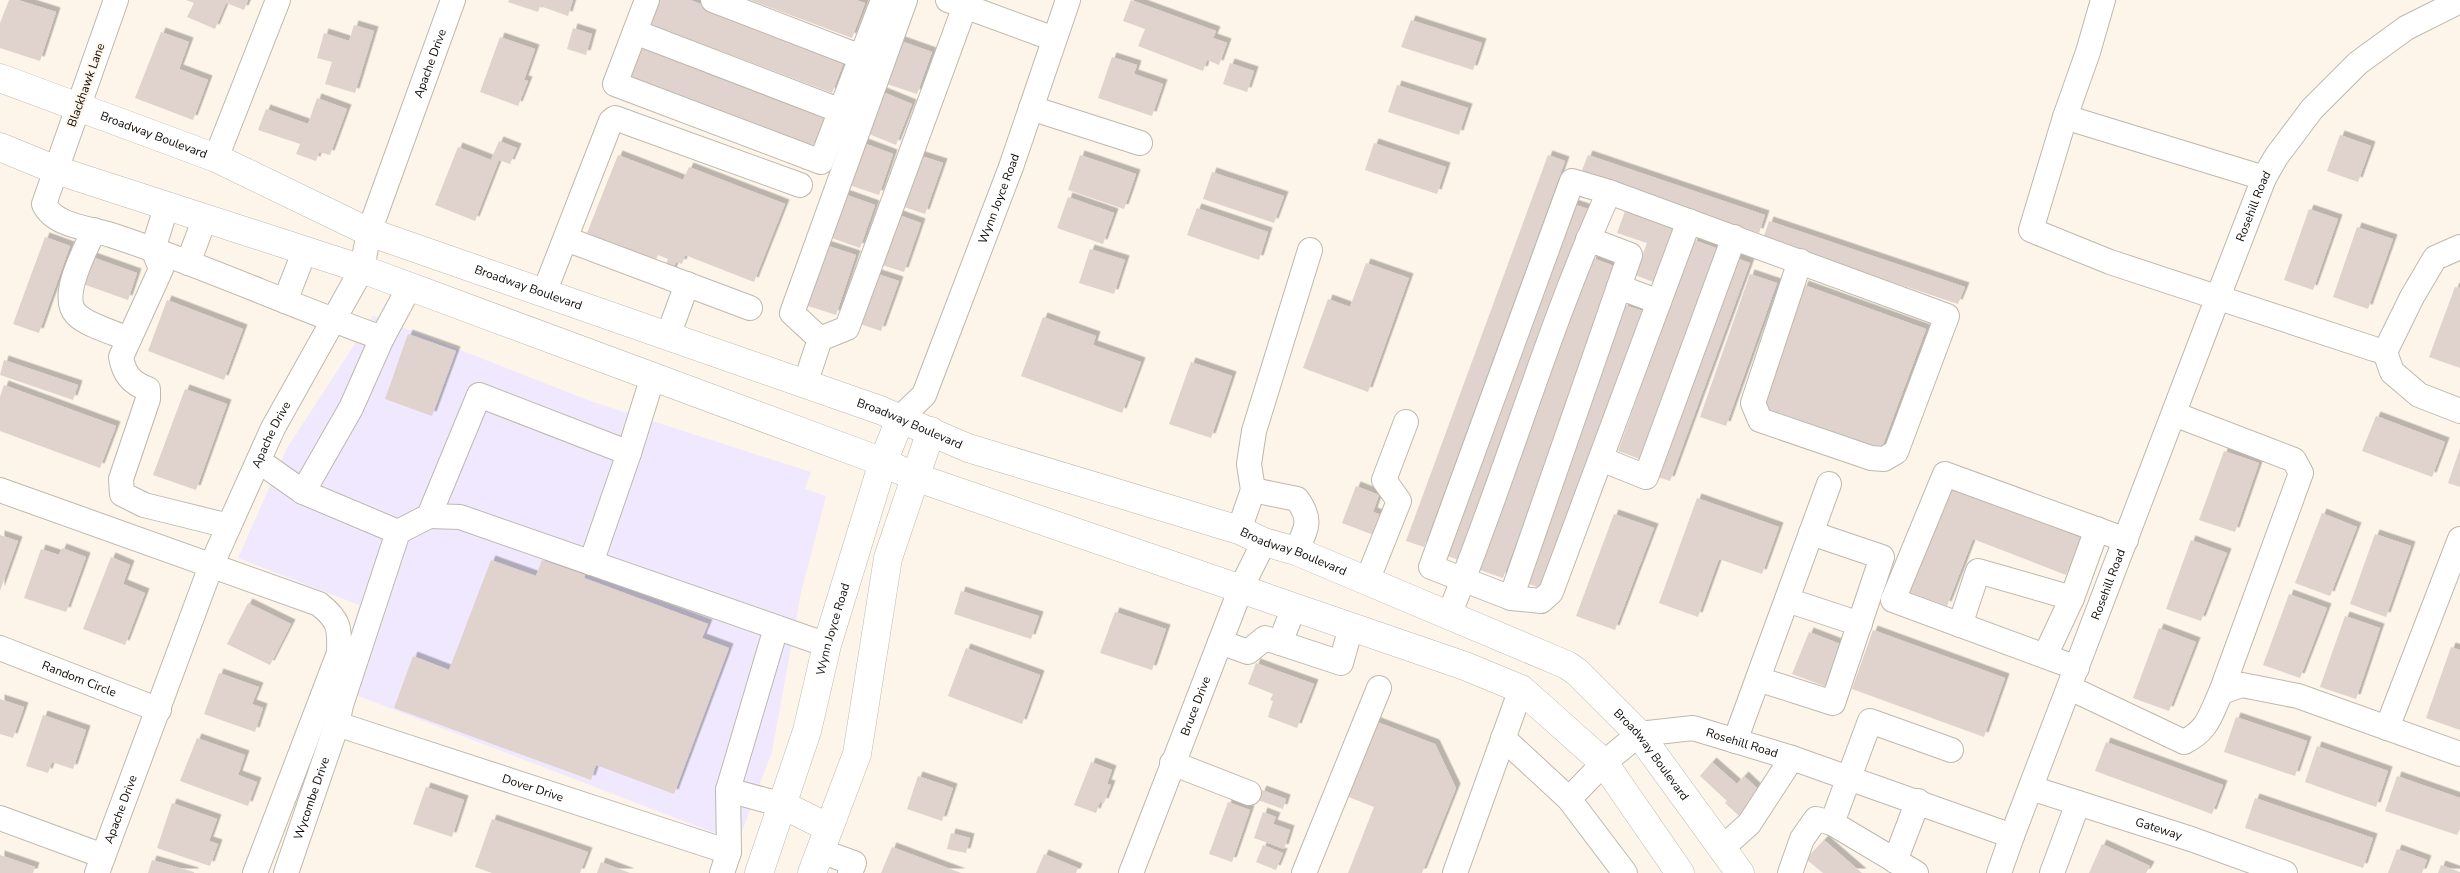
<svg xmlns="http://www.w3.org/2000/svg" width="2460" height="873" font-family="'Nunito Sans',sans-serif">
<defs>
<filter id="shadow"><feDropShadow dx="4.5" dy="-4.5" stdDeviation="0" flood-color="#0004"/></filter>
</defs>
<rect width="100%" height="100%" fill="#fdf5ea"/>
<!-- commercial -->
<path fill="#efe8fe" d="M373 316 593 402 811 472 805 489 826 496 801 593 772 752 738 842 335 687 359 605 238 558 287 448Z"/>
<!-- building -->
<g fill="#e0d2cd" filter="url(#shadow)">
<path d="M9 0H18L56 12 40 61 0 48V23Z"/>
<path d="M186 0H248L244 10 226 3 215 29 187 17 194 3Z"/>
<path d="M509 0H573L568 16 540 6 538 12 508 2Z"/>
<path d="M659 0H690L845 59 832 93 649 24Z"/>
<path d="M750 0H856L865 3 852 38Z"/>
<path d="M1131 0 1216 31 1213 38 1227 43 1219 65 1207 60 1203 71 1138 46 1145 29 1123 21Z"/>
<path d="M1411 20 1482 43 1473 70 1401 47Z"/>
<path d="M354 25 374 31 355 93 325 84 332 62 317 58 324 33 349 41Z"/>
<path d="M573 28 592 34 586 55 567 49Z"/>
<path d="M161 32 189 42 179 69 208 80 193 120 135 98Z"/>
<path d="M500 37 535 49 524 80 528 81 518 106 480 92Z"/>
<path d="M898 40 932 52 917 94 884 83Z"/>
<path d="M643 45 826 114 812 148 630 78Z"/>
<path d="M1112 57 1137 65 1134 74 1163 84 1152 116 1098 98Z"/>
<path d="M1230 63 1254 71 1247 92 1223 84Z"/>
<path d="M1397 85 1468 108 1459 135 1388 112Z"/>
<path d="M880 91 912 104 896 145 864 132Z"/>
<path d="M317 98 347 109 330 155 319 152 316 161 296 154 300 144 258 130 266 109 308 124Z"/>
<path d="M2340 135 2371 146 2358 182 2327 171Z"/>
<path d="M499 141 517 148 510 164 499 160 475 221 435 205 458 147 491 160Z"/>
<path d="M861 142 893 154 879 195 846 184Z"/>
<path d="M1374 143 1446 167 1437 194 1365 170Z"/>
<path d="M618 155 683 180 689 167 785 204 754 282 685 255 682 264 676 262 672 272 664 269 668 259 658 255 656 260 587 233Z"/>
<path d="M918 155 943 163 925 214 901 206Z"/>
<path d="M1080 155 1136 174 1124 209 1068 190Z"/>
<path d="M1548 155 1565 161 1424 547 1406 541Z"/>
<path d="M1588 155 1765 215 1759 233 1581 173Z"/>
<path d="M1212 172 1284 196 1274 223 1203 199Z"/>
<path d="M841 193 875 205 860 248 826 236Z"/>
<path d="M1068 197 1114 213 1103 244 1057 228Z"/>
<path d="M1573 204 1591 210 1458 560 1441 553Z"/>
<path d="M1197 208 1268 232 1259 260 1187 235Z"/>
<path d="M2309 209 2338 219 2313 290 2284 280Z"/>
<path d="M1625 211 1675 229 1656 283 1635 275 1647 243 1617 233Z"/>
<path d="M896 214 921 223 904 272 879 264Z"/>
<path d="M1769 221 1965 287 1958 304 1763 239Z"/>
<path d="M2357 227 2393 239 2368 309 2333 297Z"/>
<path d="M45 237 70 246 39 333 13 324Z"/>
<path d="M1694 240 1716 248 1640 459 1618 451Z"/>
<path d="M822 244 856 255 836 315 802 304Z"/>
<path d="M1090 249 1125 260 1114 294 1079 283Z"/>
<path d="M89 256 137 273 128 300 80 283Z"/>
<path d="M1593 258 1619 268 1503 578 1477 569Z"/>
<path d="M1736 258 1750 263 1670 481 1655 476Z"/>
<path d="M1366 263 1409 278 1368 392 1303 368 1328 299 1350 307Z"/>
<path d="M874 273 899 281 881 331 857 323Z"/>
<path d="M1750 274 1777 283 1726 426 1700 417Z"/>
<path d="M1804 285 1926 329 1881 450 1760 406Z"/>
<path d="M2455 287 2460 288V368L2429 357Z"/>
<path d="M167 300 243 329 224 380 148 351Z"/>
<path d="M1625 305 1643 311 1540 588 1523 582Z"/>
<path d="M1043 317 1096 336 1093 345 1141 362 1122 413 1021 376Z"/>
<path d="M408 334 456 351 432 416 385 399Z"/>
<path d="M4 360 78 385 73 400 0 375Z"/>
<path d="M1191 362 1232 376 1211 438 1169 424Z"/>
<path d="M4 385 116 426 100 468 0 431V397Z"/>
<path d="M185 389 227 404 196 490 153 475Z"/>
<path d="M2376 416 2445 442 2432 477 2362 451Z"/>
<path d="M2460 448V487L2448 483Z"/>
<path d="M2224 451 2259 463 2235 532 2199 520Z"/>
<path d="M1356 486 1379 495 1373 512 1384 516 1376 536 1342 523Z"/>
<path d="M1949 488 2081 538 2066 575 1973 539 1947 606 1909 592Z"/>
<path d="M1697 498 1779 527 1762 574 1719 559 1698 617 1659 603Z"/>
<path d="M2322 513 2357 527 2330 596 2295 583Z"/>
<path d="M1614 514 1654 528 1615 630 1576 616Z"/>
<path d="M2375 534 2411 546 2386 617 2350 604Z"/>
<path d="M0 535 18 541 0 591Z"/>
<path d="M2191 540 2227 553 2201 621 2166 609Z"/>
<path d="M62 548 86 557 66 612 24 598 41 549 59 555Z"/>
<path d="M111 557 130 565 123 584 145 593 125 645 83 629Z"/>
<path d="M491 560 536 576 542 560 585 575 584 578 708 624 702 638 729 648 674 794 596 765 591 780 394 708 413 656 449 670Z"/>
<path d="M961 591 1039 616 1031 639 954 614Z"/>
<path d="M2289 594 2327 608 2300 678 2263 665Z"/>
<path d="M248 603 291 624 270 665 227 644Z"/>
<path d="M1115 612 1166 629 1152 670 1100 653Z"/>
<path d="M2345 616 2380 628 2356 699 2320 687Z"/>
<path d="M2159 628 2196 642 2169 711 2133 698Z"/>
<path d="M1873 630 2005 678 1984 737 1852 689Z"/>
<path d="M1809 632 1843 645 1827 687 1792 674Z"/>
<path d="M2451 647 2460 650V730L2426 718Z"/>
<path d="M966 648 1040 675 1022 724 948 696Z"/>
<path d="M1256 663 1314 684 1297 728 1268 717 1273 701 1270 700 1273 694 1248 684Z"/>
<path d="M219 673 259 687 252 704 263 708 255 732 204 714Z"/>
<path d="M0 699 24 707 13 738 0 734Z"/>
<path d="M43 715 86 730 73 769 52 762 48 773 26 766Z"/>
<path d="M2236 717 2307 741 2295 776 2224 752Z"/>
<path d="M1369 719 1435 744 1456 788 1422 873H1348L1374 807 1341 794Z"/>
<path d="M197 738 245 755 238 775 257 782 248 806 180 781Z"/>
<path d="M2106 742 2223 785 2212 814 2095 771Z"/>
<path d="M2317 746 2388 771 2376 807 2305 782Z"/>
<path d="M1091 762 1112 770 1107 784 1111 785 1104 803 1100 802 1096 813 1074 805Z"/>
<path d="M1712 762 1737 784 1744 776 1761 792 1739 816 1725 803 1727 801 1700 776Z"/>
<path d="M918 776 953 788 942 821 907 809Z"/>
<path d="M2397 776 2460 798V828L2457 835 2385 811Z"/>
<path d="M426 787 464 800 452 837 413 824Z"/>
<path d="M1262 790 1286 799 1283 809 1258 800Z"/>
<path d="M2255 798 2373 838 2363 868 2245 828Z"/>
<path d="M1228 802 1250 810 1232 862 1209 854Z"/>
<path d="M172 803 217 819 209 841 218 844 210 866 157 848Z"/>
<path d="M1263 812 1276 817 1273 824 1290 830 1284 849 1254 838Z"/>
<path d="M492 819 588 852 580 873H492L475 867Z"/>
<path d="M951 833 970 838 966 853 947 849Z"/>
<path d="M1824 840 1862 873H1823L1806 859Z"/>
<path d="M2102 844 2150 866 2146 873H2089Z"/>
<path d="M1263 845 1283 853 1276 870 1256 862Z"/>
<path d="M892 847 961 873H881Z"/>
<path d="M2397 849 2427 860 2422 873H2388Z"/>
<path d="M1044 854 1078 868 1076 873H1036Z"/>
<path d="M0 855 35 867 33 873H0Z"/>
<path d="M152 860 194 872V873H148Z"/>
<path d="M601 862 630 873H597Z"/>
<path d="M2441 865 2460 872V873H2438Z"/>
</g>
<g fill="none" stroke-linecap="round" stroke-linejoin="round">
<defs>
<g id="minor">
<path d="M116 0 44 204C54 226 89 228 111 235 203 265 291 306 382 338L351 408 303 492"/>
<path d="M647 0 615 84 821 162 883 0"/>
<path d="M713 0 861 57"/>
<path d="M948 0 1054 39"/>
<path d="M2103 0 2088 52 2065 117 2264 178"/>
<path d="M635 32 841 111"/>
<path d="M1031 108 1140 143"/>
<path d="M2065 117 2031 230 2110 262 2374 349 2385 352 2412 297 2435 258 2460 247"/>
<path d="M216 158 278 0"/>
<path d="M167 205 153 249 161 269 121 357C124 374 131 383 148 389V399L121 479 122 494 144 505 229 526"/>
<path d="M94 230C86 249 59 296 76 314 86 325 115 333 129 339"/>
<path d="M566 239 750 308"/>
<path d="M1588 239 1630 255 1511 598 1431 567 1572 181 1609 192"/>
<path d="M188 263 205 218"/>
<path d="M1619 287 1659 302"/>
<path d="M544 293 611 121 615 118 800 185"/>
<path d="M285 301 305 250"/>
<path d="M668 336 687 284"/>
<path d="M382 338 410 286"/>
<path d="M820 339 792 313 905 0"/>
<path d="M2385 352 2392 372 2419 395 2460 411"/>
<path d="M805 384 820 339 847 328 965 6"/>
<path d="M2174 414 2294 460 2301 473 2221 692"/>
<path id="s1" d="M901 417 924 395 1011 167 1068 0"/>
<path d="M1601 459 1646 477 1734 237"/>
<path d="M259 461 303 492 398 532"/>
<path d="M0 490 319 604C339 620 340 627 339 653L255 873"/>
<path d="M1253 490 1249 464 1254 431 1310 250"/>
<path d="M429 516 460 517 827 645"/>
<path d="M1239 530 1253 490 1297 499C1313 521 1306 529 1296 551"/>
<path d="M591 563 629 453"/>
<path d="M1367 581 1399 501 1384 480 1406 422"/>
<path d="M1511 598 1541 601 1551 592 1689 221"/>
<path d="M1787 600 1860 624"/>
<path d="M1449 615C1506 476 1547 329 1609 192L1947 316 1896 452 1884 459 1871 458 1760 420 1753 403 1800 261"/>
<path d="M1960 625 1978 571 2072 598 2097 529"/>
<path d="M776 628 728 790 783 805"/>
<path d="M1220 642 1248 652 1265 638 1341 663 1351 627"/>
<path d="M1280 643 1294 607"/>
<path id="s2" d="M0 648 159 710"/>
<path d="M2045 656 2072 598"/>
<path d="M2077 668 1893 600 1945 474 2126 540"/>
<path d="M1758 679 1833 703 1882 557 1811 533"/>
<path d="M2070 688 2184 742C2208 730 2210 716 2221 692L2242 685 2298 696 2460 754"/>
<path id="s3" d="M337 724 729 852"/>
<path d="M2387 728 2460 539"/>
<path d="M1503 738 1569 799"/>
<path d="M1735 741 1829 484"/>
<path d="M1172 763 1249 793"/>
<path id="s4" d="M2031 788 2191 839 2285 873"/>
<path d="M0 818 103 856"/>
<path d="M1832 823 1916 873"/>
<path d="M1722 848 1749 824 1792 758"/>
<path d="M820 851 854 863 850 873"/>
<path d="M1895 861 1918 801"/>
<path id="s5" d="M97 873 211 566 273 428 362 269 369 232 453 0"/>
<path id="s6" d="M286 873 337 724 341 705 398 532 429 516 479 395 629 453 653 376"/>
<path d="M722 873 729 852 728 790"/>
<path id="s7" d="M1131 873 1241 588 1264 542"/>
<path d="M1304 873 1379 688"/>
<path d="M1455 873 1521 689"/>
<path id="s8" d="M1625 873 1569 799 1604 763 1639 734 1693 728 1792 758 2012 836 2218 297 2264 178 2276 157 2312 109 2358 63 2406 28 2460 1"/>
<path d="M1790 873 1802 839 1816 819 1832 823 1870 721 1951 750"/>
<path d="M1999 873 2012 836"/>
<path d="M2052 873 2078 803"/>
</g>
<g id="major">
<path id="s9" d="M0 78 216 158 369 232 880 410 968 448 1239 530 1264 542 1296 551 1567 665 1577 672 1639 734 1740 873"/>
<path d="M0 147 56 170 362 269 883 462 915 477 1465 666 1521 689 1604 763 1680 873"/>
<path d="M783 805 829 828"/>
<path id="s10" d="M759 873 807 731 827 645 883 462 901 417"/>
<path d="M812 873 857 754 888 558 931 431"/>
</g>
</defs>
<!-- minor casing -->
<use href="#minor" stroke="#bfb8ad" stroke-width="26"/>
<!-- major casing -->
<use href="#major" stroke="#bfb8ad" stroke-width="29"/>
<!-- minor -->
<use href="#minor" stroke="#fff" stroke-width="24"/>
<!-- major -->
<use href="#major" stroke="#fff" stroke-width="28"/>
</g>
<g text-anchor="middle" stroke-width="4" stroke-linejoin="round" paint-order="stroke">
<!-- street labels -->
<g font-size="12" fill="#0f0c09" stroke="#fdf5ea">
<text dy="4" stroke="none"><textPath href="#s5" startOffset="878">Apache Drive</textPath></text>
<text transform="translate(86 85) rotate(-70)" y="4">Blackhawk Lane</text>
<text dy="4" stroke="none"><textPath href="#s9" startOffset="164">Broadway Boulevard</textPath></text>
<text dy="4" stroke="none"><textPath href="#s1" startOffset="242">Wynn Joyce Road</textPath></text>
<text dy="4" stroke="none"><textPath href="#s8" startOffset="1254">Rosehill Road</textPath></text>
<text dy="4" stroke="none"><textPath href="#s9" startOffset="569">Broadway Boulevard</textPath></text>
<text dy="4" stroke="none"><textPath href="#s9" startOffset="974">Broadway Boulevard</textPath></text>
<text dy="4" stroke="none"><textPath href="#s5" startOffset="472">Apache Drive</textPath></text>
<text dy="4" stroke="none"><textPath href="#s9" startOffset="1379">Broadway Boulevard</textPath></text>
<text dy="4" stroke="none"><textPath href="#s8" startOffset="849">Rosehill Road</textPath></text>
<text dy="4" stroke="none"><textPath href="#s10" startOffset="255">Wynn Joyce Road</textPath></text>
<text dy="4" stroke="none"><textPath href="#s2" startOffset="85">Random Circle</textPath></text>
<text dy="4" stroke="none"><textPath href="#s7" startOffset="179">Bruce Drive</textPath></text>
<text dy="4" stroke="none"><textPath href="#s8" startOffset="294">Rosehill Road</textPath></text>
<text dy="4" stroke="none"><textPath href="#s9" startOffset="1799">Broadway Boulevard</textPath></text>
<text dy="4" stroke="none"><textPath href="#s3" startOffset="206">Dover Drive</textPath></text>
<text dy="4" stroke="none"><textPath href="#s6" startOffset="79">Wycombe Drive</textPath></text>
<text dy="4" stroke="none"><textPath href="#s5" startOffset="68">Apache Drive</textPath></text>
<text dy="4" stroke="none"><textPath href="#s4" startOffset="134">Gateway</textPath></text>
</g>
</g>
</svg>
